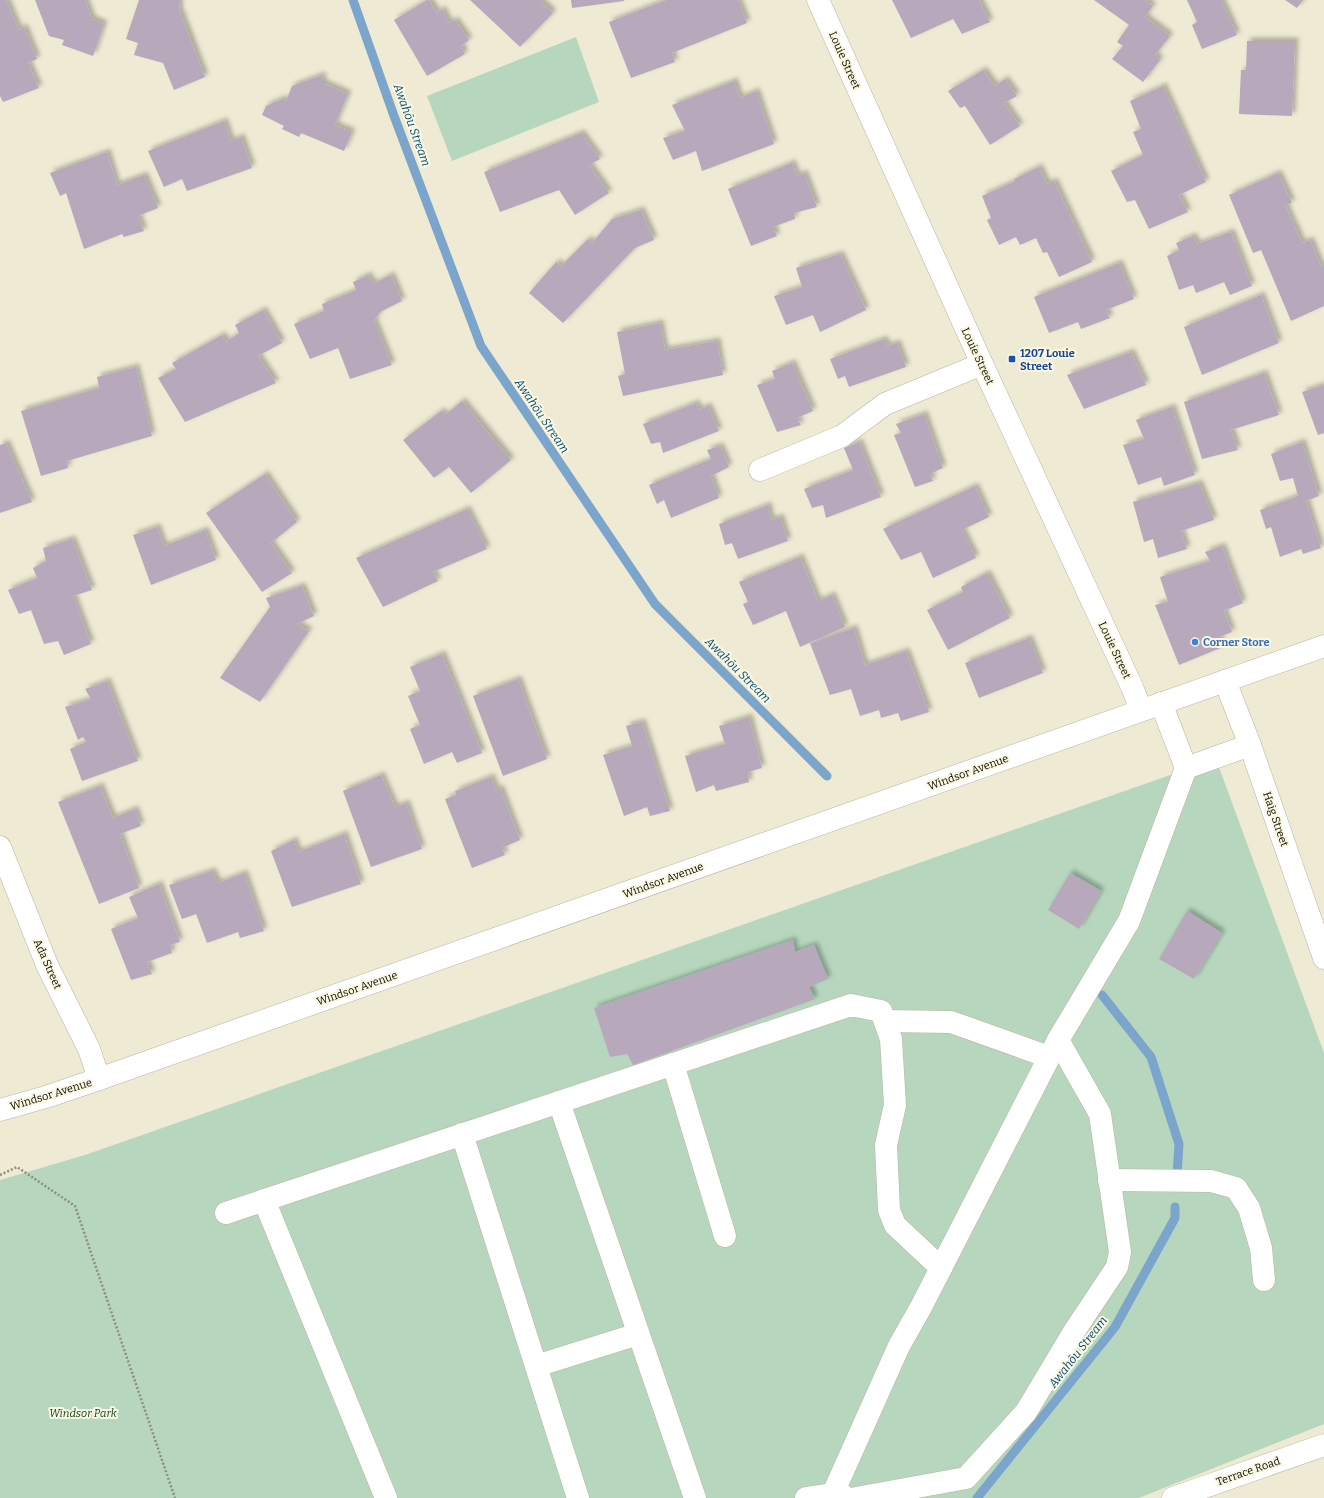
<svg xmlns="http://www.w3.org/2000/svg" width="1324" height="1498" font-family="Bitter,serif">
<defs>
<filter id="shadow"><feDropShadow dx="3.5" dy="-3.5" stdDeviation="2" flood-color="#0004"/></filter>
</defs>
<rect width="100%" height="100%" fill="#eeead4"/>
<!-- green -->
<g fill="#b6d7be">
<path d="M576 37 599 102 452 161 427 96Z"/>
<path d="M1216 759 1324 1053V1424L1139 1498H0V1180L85 1155Z"/>
</g>
<g fill="none" stroke-linecap="round" stroke-linejoin="round">
<!-- stream -->
<g stroke="#7ba5cb" stroke-width="9">
<path d="M353 0 394 116 481 346 655 604 827 776"/>
<path d="M1102 995 1151 1057 1179 1144 1177 1175"/>
<path d="M977 1498 1115 1327 1175 1218V1207"/>
</g>
</g>
<!-- building -->
<g fill="#b7a9bb" filter="url(#shadow)">
<path d="M0 0H6L19 30 24 27 37 59 28 63 39 88 3 102 0 96Z"/>
<path d="M35 0H85L92 19 104 24 93 56 62 45 64 40 49 36Z"/>
<path d="M139 0H180L179 9 205 77 174 90 163 63 134 55 138 43 126 39Z"/>
<path d="M427 0H429L437 13 442 9 449 23 455 20 469 40 461 46 465 54 427 76 394 20Z"/>
<path d="M470 0H540L553 13 520 47Z"/>
<path d="M571 0H624V1L572 8Z"/>
<path d="M666 0H738L747 23 672 53 675 62 631 78 609 22Z"/>
<path d="M892 0H979L990 22 962 34 953 19 911 38Z"/>
<path d="M1094 0H1145L1153 6 1145 17 1170 36 1155 55 1160 60 1143 82 1112 59 1123 46 1117 42 1129 25Z"/>
<path d="M1187 0H1221L1237 35 1202 49 1192 25 1197 22Z"/>
<path d="M1285 0H1303L1297 8Z"/>
<path d="M1247 41H1295L1292 116 1239 114 1241 70H1246Z"/>
<path d="M983 70 995 86 1005 79 1017 96 1004 103 1020 126 990 145 965 106 960 108 948 91Z"/>
<path d="M322 75 323 83 348 94 335 125 352 132 344 151 301 133 299 137 282 129 284 126 262 115 266 106 282 99 286 101 292 86Z"/>
<path d="M734 81 740 98 756 91 774 144 702 171 696 151 673 160 663 138 685 131 672 105Z"/>
<path d="M1163 86 1206 182 1179 195 1188 212 1149 229 1135 200 1127 202 1111 171 1143 155 1133 132 1141 129 1130 101Z"/>
<path d="M224 121 231 141 241 137 252 168 187 191 182 179 164 187 148 151Z"/>
<path d="M581 133 600 159 589 165 609 193 575 215 559 190 500 212 484 172Z"/>
<path d="M107 152 117 185 144 175 158 208 138 216 144 231 124 237 122 234 84 249 66 193 60 196 50 173Z"/>
<path d="M792 163 797 176 804 173 817 207 794 213 795 219 773 227 777 236 751 246 728 189Z"/>
<path d="M1039 167 1047 184 1054 181 1092 262 1059 277 1047 252 1043 253 1036 238 1020 245 1016 237 999 245 987 220 991 218 982 196 1015 181 1014 179Z"/>
<path d="M1278 173 1292 203 1285 205 1302 243 1310 240 1321 266 1324 265V306L1291 321 1261 250 1253 253 1229 195Z"/>
<path d="M641 210 654 240 635 248 563 323 529 293 556 262 561 266 588 239 592 243 612 219Z"/>
<path d="M1231 232 1252 286 1230 295 1224 282 1196 293 1193 285 1179 290 1167 256 1179 250 1176 243 1193 236 1197 244Z"/>
<path d="M840 254 866 310 820 332 813 315 786 325 774 296 802 287 796 268Z"/>
<path d="M1119 263 1134 299 1106 310 1110 318 1081 329 1078 322 1049 333 1034 297Z"/>
<path d="M368 275 373 284 391 275 402 301 380 312 374 321 392 365 350 379 338 348 310 359 294 324 324 311 322 304 356 290 353 282Z"/>
<path d="M1261 295 1279 343 1202 375 1184 327Z"/>
<path d="M263 310 282 343 258 356 276 383 185 422 158 378 176 369 172 363 222 335 226 342 239 333 235 325Z"/>
<path d="M660 323 665 350 717 341 723 375 623 396 618 376 625 374 617 332Z"/>
<path d="M884 339 887 346 897 343 906 367 849 387 845 376 838 379 830 359Z"/>
<path d="M1131 352 1146 385 1084 409 1067 375Z"/>
<path d="M792 363 813 411 797 418 801 425 777 432 757 385 775 379 772 371Z"/>
<path d="M136 367 152 436 67 461 68 468 41 476 21 411 99 388 97 377Z"/>
<path d="M1264 373 1279 415 1231 430 1238 450 1202 459 1184 402Z"/>
<path d="M1324 385V433L1318 435 1302 392Z"/>
<path d="M462 401 511 460 471 493 449 467 434 478 403 440 441 411 445 415Z"/>
<path d="M696 403 699 410 708 406 719 431 663 453 660 442 651 444 643 424Z"/>
<path d="M1172 407 1195 475 1164 486 1161 477 1138 485 1123 445 1144 439 1136 420Z"/>
<path d="M924 414 943 468 930 474 933 481 915 487 894 435 901 433 896 424Z"/>
<path d="M859 442 881 497 826 518 823 505 812 508 804 489 853 470 844 448Z"/>
<path d="M1302 442 1319 496 1306 501 1321 548 1303 554 1301 549 1280 557 1271 527 1266 529 1260 510 1298 496 1293 478 1280 481 1271 454Z"/>
<path d="M6 443 32 502 0 513V445Z"/>
<path d="M720 446 729 467 711 476 719 498 671 518 664 500 657 504 649 485 711 459 707 450Z"/>
<path d="M265 474 297 522 271 543 292 573 262 592 206 513Z"/>
<path d="M1199 483 1214 520 1181 531 1187 549 1158 558 1153 539 1144 542 1133 502Z"/>
<path d="M975 486 989 517 962 530 976 558 933 578 921 552 901 560 883 529Z"/>
<path d="M768 505 771 520 780 517 788 541 738 559 732 543 725 545 719 524Z"/>
<path d="M467 509 487 549 433 572 438 581 383 607 356 558Z"/>
<path d="M157 527 164 546 205 530 216 560 151 585 133 535Z"/>
<path d="M72 539 92 590 73 596 91 644 64 655 58 641 44 644 31 610 19 614 8 590 37 578 33 568 46 561 43 548Z"/>
<path d="M1222 546 1243 603 1224 611 1232 632 1219 637 1223 647 1179 665 1155 605 1168 602 1160 577 1210 561 1205 552Z"/>
<path d="M800 557 818 601 832 595 845 627 800 647 786 611 753 625 743 604 748 602 739 582Z"/>
<path d="M987 573 1010 618 948 650 927 610 963 592 961 587Z"/>
<path d="M302 586 314 616 297 624 309 631 260 702 220 678 270 607 266 598Z"/>
<path d="M854 628 865 665 906 651 929 712 901 721 898 713 881 718 879 710 860 716 851 689 830 695 810 643Z"/>
<path d="M1029 638 1043 673 979 698 965 663Z"/>
<path d="M442 654 482 753 457 763 452 752 424 764 410 729 420 725 408 696 420 691 410 667Z"/>
<path d="M518 679 547 759 503 776 473 696Z"/>
<path d="M107 681 138 761 82 781 70 749 86 742 83 737 78 740 65 707 91 699 85 689Z"/>
<path d="M749 717 762 768 748 772 749 782 716 791 714 785 696 792 685 756 725 744 719 726Z"/>
<path d="M642 722 670 811 650 816 647 807 624 816 603 755 632 746 626 726Z"/>
<path d="M381 775 395 807 406 803 422 849 371 867 343 791Z"/>
<path d="M491 777 496 790 500 788 520 840 502 848 505 855 472 868 445 799 456 795 455 791Z"/>
<path d="M100 786 113 818 135 809 141 826 120 834 139 888 99 904 58 802Z"/>
<path d="M344 834 361 884 292 907 271 851 294 840 298 852Z"/>
<path d="M212 871 218 883 244 873 264 931 240 938 238 932 207 943 196 914 182 919 169 885Z"/>
<path d="M1070 873 1101 891 1079 929 1048 910Z"/>
<path d="M159 884 180 942 170 945 172 953 147 962 152 974 131 980 111 929 138 918 129 897Z"/>
<path d="M1187 911 1222 933 1194 979 1159 959Z"/>
<path d="M793 940 795 952 814 945 828 979 809 987 815 999 633 1065 627 1054 610 1057 594 1008Z"/>
</g>
<g fill="none" stroke-linecap="round" stroke-linejoin="round">
<defs>
<g id="minor">
<path d="M818 0 982 364 1132 687 1141 710"/>
<path d="M760 470 842 436 885 404 982 364"/>
<path d="M1225 681 1250 745 1324 958"/>
<path d="M1161 703 1186 768"/>
<path d="M0 847 47 965 89 1049 99 1079"/>
<path d="M885 1021 951 1022 1049 1057"/>
<path d="M673 1064 725 1236"/>
<path d="M559 1102 695 1498"/>
<path d="M462 1134 578 1498"/>
<path d="M1109 1180 1211 1181 1236 1188 1249 1208 1261 1248 1264 1280"/>
<path d="M264 1200 386 1498"/>
<path d="M226 1213 851 1005 881 1011 891 1039 895 1105 886 1145 889 1210 895 1225 941 1268"/>
<path d="M536 1366 638 1334"/>
<path d="M806 1498 832 1494 844 1496"/>
<path d="M831 1498 899 1346 921 1307 1058 1040 1129 921 1186 768 1250 745"/>
<path d="M856 1498 966 1478 1026 1412 1075 1330 1117 1267 1120 1252 1100 1114 1058 1040"/>
<path d="M1173 1498 1324 1445"/>
</g>
<path id="major" d="M0 1110 46 1097 99 1079 1324 646"/>
</defs>
<!-- minor casing -->
<use href="#minor" stroke="#b8b49e" stroke-width="23"/>
<!-- major casing -->
<use href="#major" stroke="#b8b49e" stroke-width="23"/>
<!-- path -->
<path stroke="#8f8d7d" stroke-width="2.5" stroke-dasharray="2 2" stroke-linecap="butt" d="M0 1175 17 1167 75 1206 175 1498"/>
<!-- minor -->
<use href="#minor" stroke="#fff" stroke-width="22"/>
<!-- major -->
<use href="#major" stroke="#fff" stroke-width="22"/>
</g>
<!-- markers -->
<rect fill="#1a4fb4" stroke="#fbf8e1" stroke-width="1.5" x="1008" y="355" width="8" height="8" rx="2"/>
<circle fill="#3f7fe0" stroke="#fbf8e1" stroke-width="1.5" cx="1195" cy="642" r="4"/>
<g text-anchor="middle" stroke-width="4" stroke-linejoin="round" paint-order="stroke">
<!-- street labels -->
<g font-size="11" fill="#0d0c05" stroke="#fbf8e1">
<text transform="translate(845 60) rotate(66)" y="4">Louie Street</text>
<text transform="translate(978 356) rotate(65)" y="4">Louie Street</text>
<text transform="translate(1115 650) rotate(65)" y="4">Louie Street</text>
<text transform="translate(968 772) rotate(-20)" y="4">Windsor Avenue</text>
<text transform="translate(1276 819) rotate(71)" y="4">Haig Street</text>
<text transform="translate(663 880) rotate(-20)" y="4">Windsor Avenue</text>
<text transform="translate(48 964) rotate(66)" y="4">Ada Street</text>
<text transform="translate(357 988) rotate(-19)" y="4">Windsor Avenue</text>
<text transform="translate(51 1094) rotate(-17)" y="4">Windsor Avenue</text>
<text transform="translate(1248 1471) rotate(-19)" y="4">Terrace Road</text>
</g>
<!-- transit labels -->
<g font-size="11" font-weight="bold" fill="#164399" stroke="#fbf8e1" text-anchor="start">
<text x="1020" y="357">1207 Louie<tspan x="1020" dy="13">Street</tspan></text>
</g>
<!-- shop labels -->
<g font-size="11" font-weight="bold" fill="#366cbe" stroke="#fbf8e1" text-anchor="start">
<text x="1203" y="646">Corner Store</text>
</g>
<!-- park labels -->
<g font-size="11" font-style="italic" fill="#0f4623" stroke="#fbf8e1">
<text x="83" y="1417">Windsor Park</text>
</g>
<!-- water labels -->
<g font-size="12" font-style="italic" fill="#004a7a" stroke="#fbf8e1">
<text transform="translate(412 125) rotate(70)" y="4">Awahōu Stream</text>
<text transform="translate(542 416) rotate(56)" y="4">Awahōu Stream</text>
<text transform="translate(738 670) rotate(45)" y="4">Awahōu Stream</text>
<text transform="translate(1078 1352) rotate(-52)" y="4">Awahōu Stream</text>
</g>
</g>
</svg>
